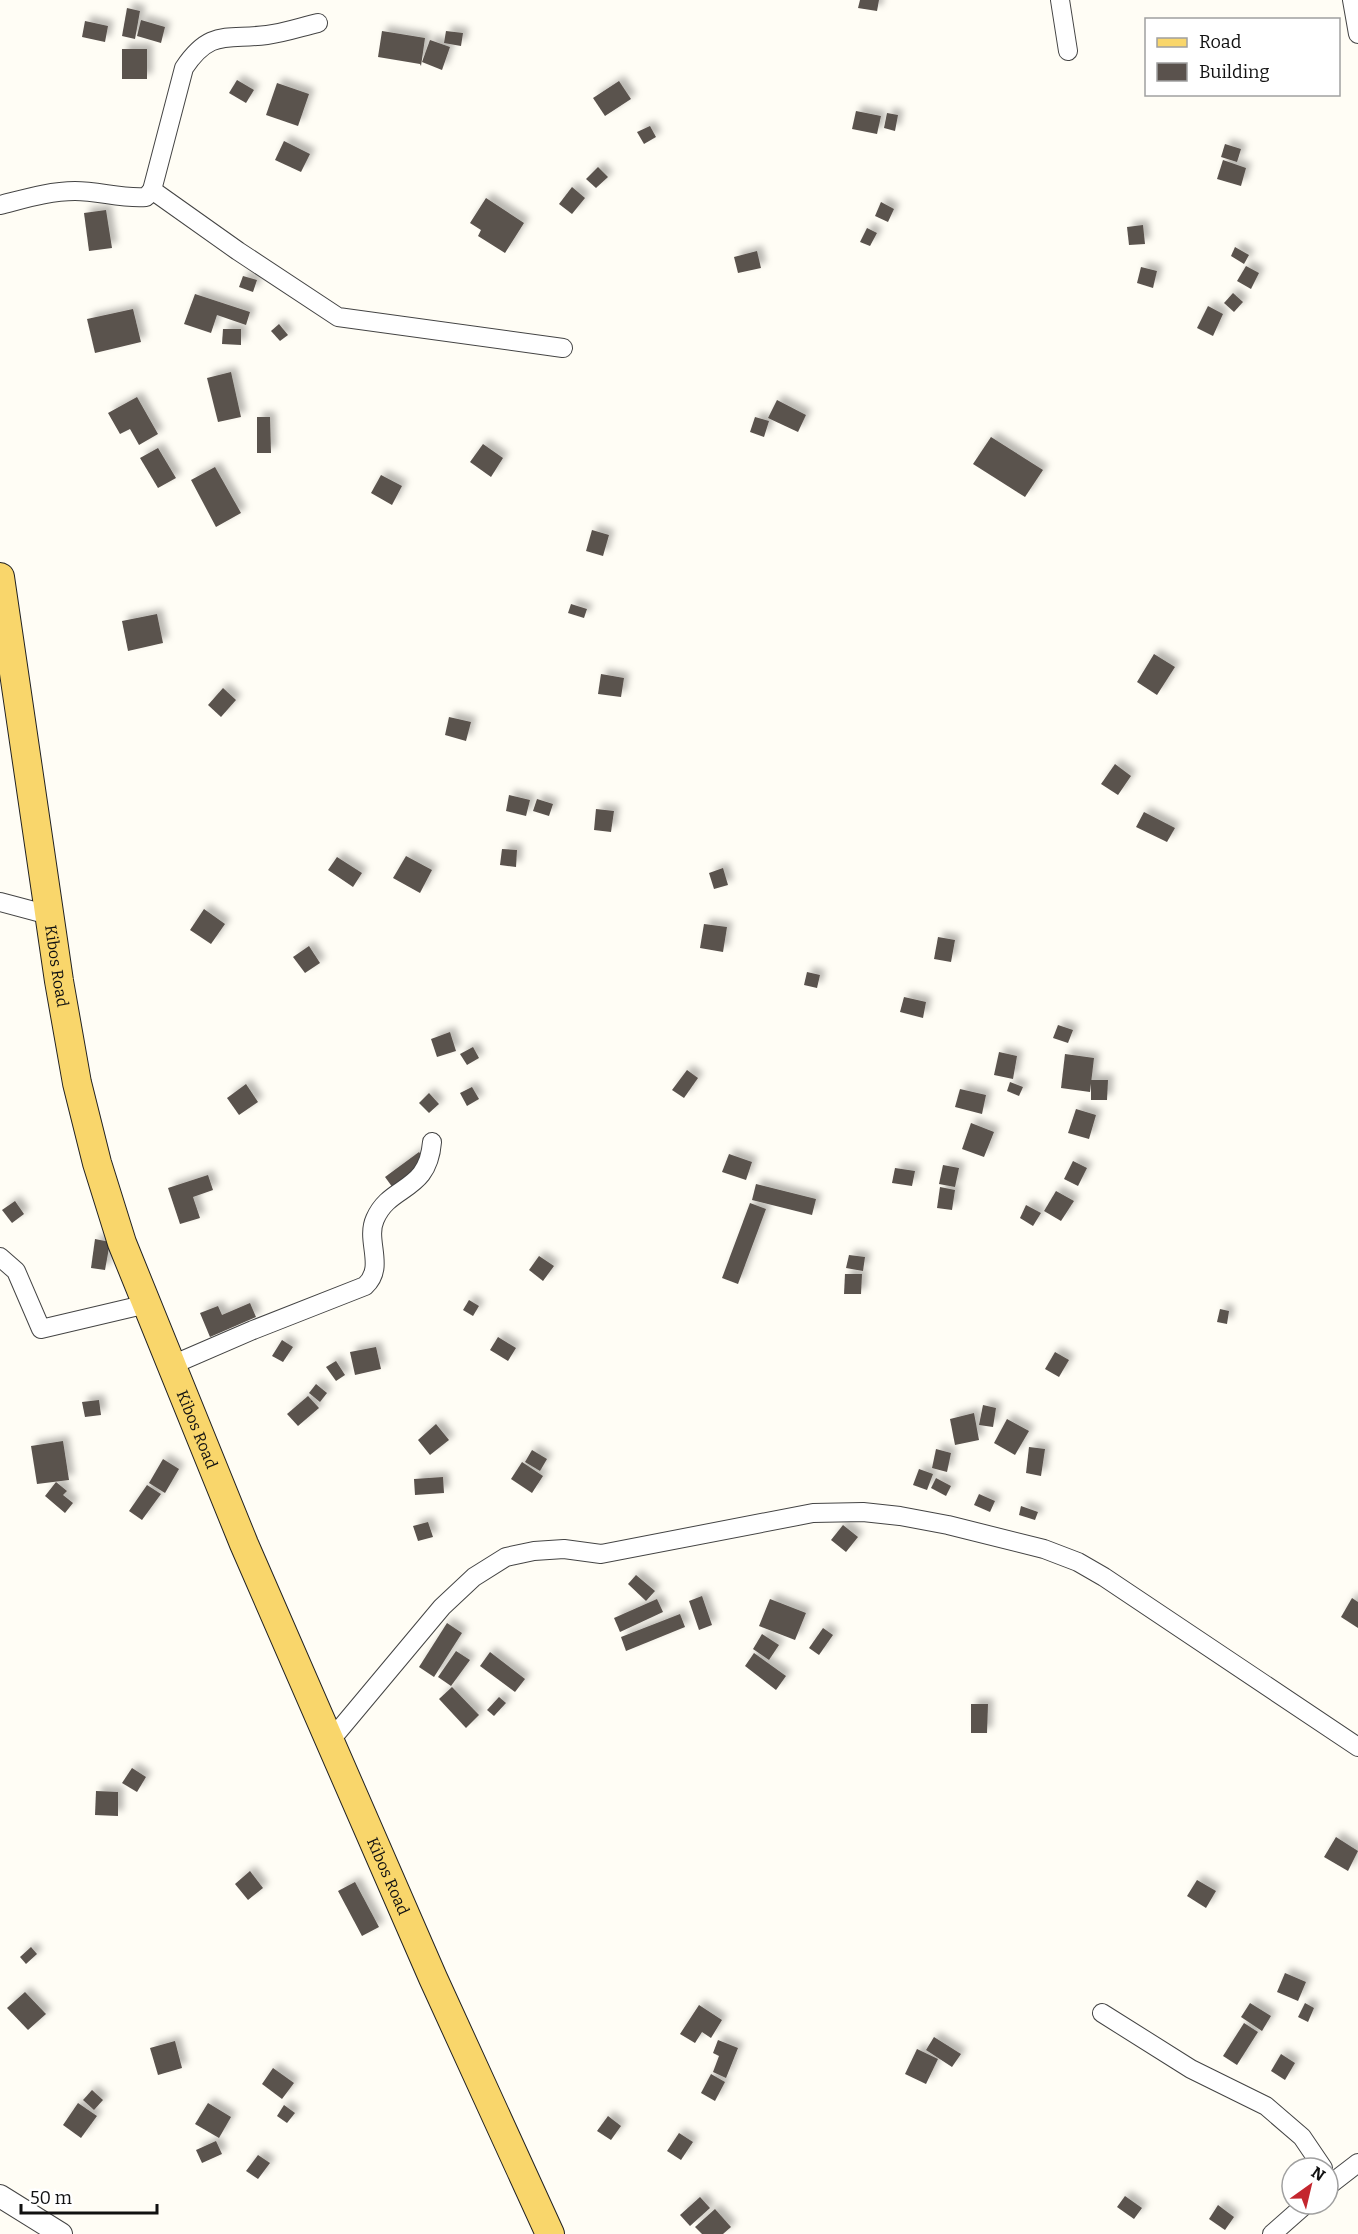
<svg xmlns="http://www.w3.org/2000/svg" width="1358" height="2234" font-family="Bitter,serif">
<defs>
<filter id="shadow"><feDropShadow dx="5.5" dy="-5.5" stdDeviation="3" flood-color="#0004"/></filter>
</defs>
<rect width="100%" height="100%" fill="#fffdf5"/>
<!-- building -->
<g fill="#5a524d" filter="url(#shadow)">
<path d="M860 0H879L877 11 858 8Z"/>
<path d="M127 8 140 11 135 39 122 36Z"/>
<path d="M141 20 165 27 161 43 137 36Z"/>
<path d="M85 21 108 26 105 42 82 37Z"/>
<path d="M382 31 425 38 421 66 420 64 378 57Z"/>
<path d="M446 31 463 33 461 46 444 43Z"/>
<path d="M430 40 450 47 442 70 422 62Z"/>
<rect x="122" y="49" width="25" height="30"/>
<path d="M237 80 254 90 246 103 229 93Z"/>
<path d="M619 81 631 99 605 116 593 98Z"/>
<path d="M277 83 309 94 298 126 266 115Z"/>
<path d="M856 111 881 116 877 134 852 129Z"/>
<path d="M887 113 898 115 895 131 884 128Z"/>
<path d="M650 126 656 137 644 144 637 132Z"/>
<path d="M284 141 310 154 301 172 275 160Z"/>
<path d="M1225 144 1241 149 1237 162 1221 157Z"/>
<path d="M1223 160 1246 168 1241 186 1217 179Z"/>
<path d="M598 167 608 177 596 188 586 179Z"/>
<path d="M572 187 585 198 572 214 559 204Z"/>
<path d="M486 198 524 223 505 253 478 236 481 230 470 223Z"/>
<path d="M881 202 894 209 888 222 875 216Z"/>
<path d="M106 210 112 248 89 251 84 213Z"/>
<path d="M1143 225 1145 244 1129 245 1127 227Z"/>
<path d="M867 228 877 233 870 246 860 242Z"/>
<path d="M1235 247 1249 255 1244 264 1231 256Z"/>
<path d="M757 251 761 268 738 273 734 257Z"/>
<path d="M1246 266 1259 273 1251 289 1237 281Z"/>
<path d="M1141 267 1157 271 1153 288 1137 283Z"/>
<path d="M243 276 257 280 253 292 239 287Z"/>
<path d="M1233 293 1243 302 1234 312 1224 303Z"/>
<path d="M195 294 250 312 246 325 217 315 211 333 184 324Z"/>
<path d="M1208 306 1223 314 1213 336 1197 328Z"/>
<path d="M133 309 141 342 95 353 87 319Z"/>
<path d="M279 324 288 335 280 341 271 331Z"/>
<path d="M223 329H241V345L222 344Z"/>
<path d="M231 372 241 417 218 422 207 378Z"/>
<path d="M137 397 158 434 139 445 130 429 120 434 108 413Z"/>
<path d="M777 400 806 415 798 432 768 418Z"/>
<path d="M257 417H270L271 453H257Z"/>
<path d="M755 417 769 421 764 437 750 432Z"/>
<path d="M991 437 1043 470 1025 497 973 464Z"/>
<path d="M483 444 503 458 491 477 470 462Z"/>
<path d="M158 448 176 478 158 488 140 458Z"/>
<path d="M215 467 241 513 216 527 191 480Z"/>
<path d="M381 475 402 486 392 505 371 493Z"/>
<path d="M592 530 609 535 603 556 586 551Z"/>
<path d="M571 604 587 609 584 618 568 613Z"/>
<path d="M157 614 163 643 128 651 122 621Z"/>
<path d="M1154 654 1175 667 1157 695 1137 682Z"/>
<path d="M601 674 624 678 621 697 598 694Z"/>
<path d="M223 688 236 700 221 717 208 705Z"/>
<path d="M449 717 471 722 466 741 445 735Z"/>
<path d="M1115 764 1131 776 1118 795 1101 784Z"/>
<path d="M509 795 530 800 526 816 506 811Z"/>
<path d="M537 799 553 804 549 816 533 811Z"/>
<path d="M596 809 614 811 611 832 594 830Z"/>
<path d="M1144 812 1175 828 1167 842 1136 827Z"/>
<path d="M502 849 517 850 516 867 500 865Z"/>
<path d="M406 856 432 870 420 893 393 878Z"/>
<path d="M337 857 362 873 353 887 328 870Z"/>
<path d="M723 868 728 885 714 889 709 873Z"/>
<path d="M204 909 225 924 211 944 190 930Z"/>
<path d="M704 924 727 927 723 952 700 948Z"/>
<path d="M938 937 955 940 951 962 934 959Z"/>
<path d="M309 946 320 963 305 973 293 957Z"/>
<path d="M807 972 820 975 817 988 804 985Z"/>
<path d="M904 997 926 1002 923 1018 900 1012Z"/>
<path d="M1058 1025 1073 1030 1068 1043 1053 1038Z"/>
<path d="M450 1032 456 1051 437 1057 431 1039Z"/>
<path d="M473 1047 479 1058 467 1065 460 1054Z"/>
<path d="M999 1052 1017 1056 1013 1079 994 1075Z"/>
<path d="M1065 1054 1094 1058 1090 1092 1061 1088Z"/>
<path d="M687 1070 698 1078 684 1098 672 1090Z"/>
<path d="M1091 1080H1108L1107 1100H1091Z"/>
<path d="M1010 1082 1023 1087 1019 1096 1007 1091Z"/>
<path d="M246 1084 258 1102 239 1115 227 1098Z"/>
<path d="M472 1087 479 1099 467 1106 460 1093Z"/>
<path d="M960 1089 986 1095 982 1114 955 1107Z"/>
<path d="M429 1093 439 1104 429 1113 419 1103Z"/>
<path d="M1076 1109 1096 1115 1089 1139 1068 1133Z"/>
<path d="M971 1123 994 1132 984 1157 962 1149Z"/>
<path d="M419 1152 427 1163 393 1188 385 1177Z"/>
<path d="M729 1154 752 1162 746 1180 722 1172Z"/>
<path d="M1073 1161 1087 1168 1078 1186 1064 1179Z"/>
<path d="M943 1165 959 1168 955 1187 939 1184Z"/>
<path d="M895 1168 915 1171 912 1186 892 1183Z"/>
<path d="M208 1175 213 1190 193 1197 200 1218 180 1224 168 1188Z"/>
<path d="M756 1184 816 1199 812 1215 752 1200Z"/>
<path d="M940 1187 955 1190 952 1210 937 1208Z"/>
<path d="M1056 1191 1074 1201 1061 1221 1044 1211Z"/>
<path d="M15 1201 24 1214 12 1223 2 1210Z"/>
<path d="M750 1203 766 1209 738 1284 722 1278Z"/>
<path d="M1026 1205 1041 1213 1033 1226 1020 1218Z"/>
<path d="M95 1239 110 1242 105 1270 91 1268Z"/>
<path d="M849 1255 865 1257 863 1271 846 1268Z"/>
<path d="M539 1256 554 1266 543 1281 529 1270Z"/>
<path d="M845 1274H862L861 1294H844Z"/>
<path d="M469 1300 479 1306 473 1316 463 1310Z"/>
<path d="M250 1303 256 1317 210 1337 200 1313 218 1306 222 1315Z"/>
<path d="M1220 1309 1229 1311 1227 1324 1217 1322Z"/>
<path d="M498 1337 516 1348 508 1361 490 1350Z"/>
<path d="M282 1340 293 1347 283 1362 272 1356Z"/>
<path d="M376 1347 381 1369 355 1375 350 1352Z"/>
<path d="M1055 1352 1069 1360 1059 1377 1045 1369Z"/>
<path d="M336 1361 345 1375 336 1381 326 1367Z"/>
<path d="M316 1384 327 1393 320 1402 309 1393Z"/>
<path d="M308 1396 319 1408 298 1426 287 1414Z"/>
<path d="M99 1400 101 1415 85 1417 82 1402Z"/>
<path d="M983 1405 996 1408 993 1427 979 1425Z"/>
<path d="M974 1413 979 1440 955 1445 950 1419Z"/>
<path d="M1007 1419 1029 1431 1015 1455 994 1443Z"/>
<path d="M436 1424 449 1440 430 1455 418 1440Z"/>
<path d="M63 1441 69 1480 37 1484 31 1446Z"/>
<path d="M1029 1447 1045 1449 1041 1476 1026 1473Z"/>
<path d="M936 1449 951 1453 947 1472 932 1468Z"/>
<path d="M532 1450 547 1459 540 1471 525 1462Z"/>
<path d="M163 1459 179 1469 165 1493 149 1483Z"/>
<path d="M522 1462 543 1476 532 1493 511 1479Z"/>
<path d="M919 1469 933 1474 927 1490 913 1485Z"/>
<path d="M443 1477 444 1493 415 1495 414 1479Z"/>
<path d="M936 1478 951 1486 946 1496 931 1488Z"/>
<path d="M56 1482 67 1491 63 1495 73 1503 65 1513 45 1496Z"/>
<path d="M147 1485 161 1494 142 1520 129 1511Z"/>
<path d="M979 1494 995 1501 990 1512 974 1505Z"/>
<path d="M1021 1506 1038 1512 1035 1520 1019 1515Z"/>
<path d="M428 1522 433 1537 418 1541 413 1526Z"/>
<path d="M843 1525 858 1537 846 1552 831 1540Z"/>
<path d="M636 1575 655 1591 646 1601 628 1584Z"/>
<path d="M702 1596 712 1625 699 1630 689 1601Z"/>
<path d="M1352 1598 1358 1602V1628L1341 1617Z"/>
<path d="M657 1599 663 1612 620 1632 614 1618Z"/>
<path d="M770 1599 806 1613 795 1640 759 1626Z"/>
<path d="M680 1614 685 1627 626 1651 621 1637Z"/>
<path d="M447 1623 462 1633 434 1677 419 1667Z"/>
<path d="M823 1628 833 1635 819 1655 809 1648Z"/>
<path d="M762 1634 779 1645 769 1660 753 1649Z"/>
<path d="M456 1651 470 1660 451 1686 438 1677Z"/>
<path d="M490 1652 525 1679 515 1692 480 1666Z"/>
<path d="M754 1653 786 1676 776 1690 745 1666Z"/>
<path d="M452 1687 479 1715 466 1728 439 1699Z"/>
<path d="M499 1697 506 1703 494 1716 487 1710Z"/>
<path d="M971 1704H988L987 1733H971Z"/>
<path d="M132 1768 146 1777 137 1792 122 1783Z"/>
<path d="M96 1791 118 1792V1816L95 1815Z"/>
<path d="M1336 1837 1358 1851 1348 1871 1324 1857Z"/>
<path d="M250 1871 263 1888 248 1900 235 1884Z"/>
<path d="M1197 1880 1216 1891 1206 1908 1187 1896Z"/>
<path d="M355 1882 379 1927 362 1936 338 1891Z"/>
<path d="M31 1947 37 1954 26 1964 20 1957Z"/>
<path d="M1285 1973 1306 1982 1298 2001 1277 1992Z"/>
<path d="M25 1992 46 2014 28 2030 7 2008Z"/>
<path d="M1250 2003 1271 2016 1262 2031 1241 2017Z"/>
<path d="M1305 2003 1314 2008 1308 2022 1298 2017Z"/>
<path d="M699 2005 722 2020 711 2038 702 2032 695 2043 680 2034Z"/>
<path d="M1244 2023 1258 2032 1237 2065 1223 2056Z"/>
<path d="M934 2037 961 2054 952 2067 926 2050Z"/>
<path d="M718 2040 738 2048 726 2078 713 2072 719 2056 713 2053Z"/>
<path d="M175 2041 182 2068 158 2075 150 2048Z"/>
<path d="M917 2049 938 2059 926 2084 905 2074Z"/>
<path d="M1281 2054 1295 2063 1285 2080 1271 2071Z"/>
<path d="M273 2068 294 2083 282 2099 262 2084Z"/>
<path d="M711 2074 725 2082 715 2101 701 2093Z"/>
<path d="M92 2090 103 2100 94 2110 83 2100Z"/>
<path d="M78 2103 97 2116 81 2138 63 2125Z"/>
<path d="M208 2103 231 2117 219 2138 195 2124Z"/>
<path d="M284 2105 295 2113 287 2123 277 2116Z"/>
<path d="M608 2116 621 2126 611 2140 597 2131Z"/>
<path d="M679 2133 693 2142 681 2160 667 2151Z"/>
<path d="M216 2141 222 2154 202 2163 196 2150Z"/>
<path d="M258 2155 270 2163 258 2179 246 2171Z"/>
<path d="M1125 2196 1142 2208 1134 2219 1117 2207Z"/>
<path d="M700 2197 710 2208 690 2226 680 2215Z"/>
<path d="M1218 2205 1234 2217 1225 2230 1209 2219Z"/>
<path d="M715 2209 731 2227 723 2234H702L695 2227Z"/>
</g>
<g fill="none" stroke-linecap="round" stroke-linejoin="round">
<defs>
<g id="minor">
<path d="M1060 0 1068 51"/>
<path d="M1352 0 1358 34"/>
<path d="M152 190 238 251 338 317 563 348"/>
<path d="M0 205C24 199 50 191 75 191 99 191 122 199 146 197L152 190 156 175 184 68C210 29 226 40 267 35 284 33 301 27 318 23"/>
<path d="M0 902 49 915"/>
<path d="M0 1257 16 1271 41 1329 147 1304"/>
<path d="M172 1365 253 1330 365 1286C386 1267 365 1241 375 1219 390 1184 428 1193 432 1142"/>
<path d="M330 1741 442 1607 474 1577 506 1557 534 1551 564 1549 601 1554 813 1513 863 1512 900 1516 948 1525 1044 1549 1078 1562 1104 1577 1358 1747"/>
<path d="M1102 2013 1191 2069 1266 2106 1302 2137 1323 2168"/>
<path d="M1328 2186 1358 2163"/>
<path d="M1272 2234 1306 2204"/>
</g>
<path id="tertiary" d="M0 2196 61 2234"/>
<g id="primary">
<path id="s1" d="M0 577 59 981 77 1083 97 1163 122 1243 244 1544 433 1978 550 2234"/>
</g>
</defs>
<!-- minor casing -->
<use href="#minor" stroke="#444" stroke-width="20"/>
<!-- tertiary casing -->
<use href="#tertiary" stroke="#444" stroke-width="24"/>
<!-- primary casing -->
<use href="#primary" stroke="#222" stroke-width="30"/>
<!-- minor -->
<use href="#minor" stroke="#fff" stroke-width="18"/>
<!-- tertiary -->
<use href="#tertiary" stroke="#fff" stroke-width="22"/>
<!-- primary -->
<use href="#primary" stroke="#f9d66b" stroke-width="28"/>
</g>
<g text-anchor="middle" stroke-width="6" stroke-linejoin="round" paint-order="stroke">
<!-- street labels -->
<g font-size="16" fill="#111" stroke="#fff">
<text dy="6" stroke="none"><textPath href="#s1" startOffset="393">Kibos Road</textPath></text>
<text dy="6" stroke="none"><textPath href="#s1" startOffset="879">Kibos Road</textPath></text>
<text dy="6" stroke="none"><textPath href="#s1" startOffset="1365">Kibos Road</textPath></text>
</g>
</g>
<!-- legend -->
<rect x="1145" y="18" width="195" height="78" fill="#ffffff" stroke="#a0a0a0" stroke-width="1.5"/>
<rect x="1157" y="38" width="30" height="9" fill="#f9d66b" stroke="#a0a0a0" stroke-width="1.5"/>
<text x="1199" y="48" font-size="18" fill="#111111">Road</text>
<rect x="1157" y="63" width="30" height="18" fill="#5a524d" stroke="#a0a0a0" stroke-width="1.5"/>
<text x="1199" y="78" font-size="18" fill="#111111">Building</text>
<!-- north arrow -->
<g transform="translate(1310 2186) rotate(34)"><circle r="28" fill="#ffffff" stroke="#a0a0a0" stroke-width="1.5"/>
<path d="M0-4.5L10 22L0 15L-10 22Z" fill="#c4262e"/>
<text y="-9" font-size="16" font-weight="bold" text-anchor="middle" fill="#111111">N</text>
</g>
<!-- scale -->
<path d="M21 2204v9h136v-9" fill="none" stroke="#111111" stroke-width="3"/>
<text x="30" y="2204" font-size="18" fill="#111111" stroke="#ffffff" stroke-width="4.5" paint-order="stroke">50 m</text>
</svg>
